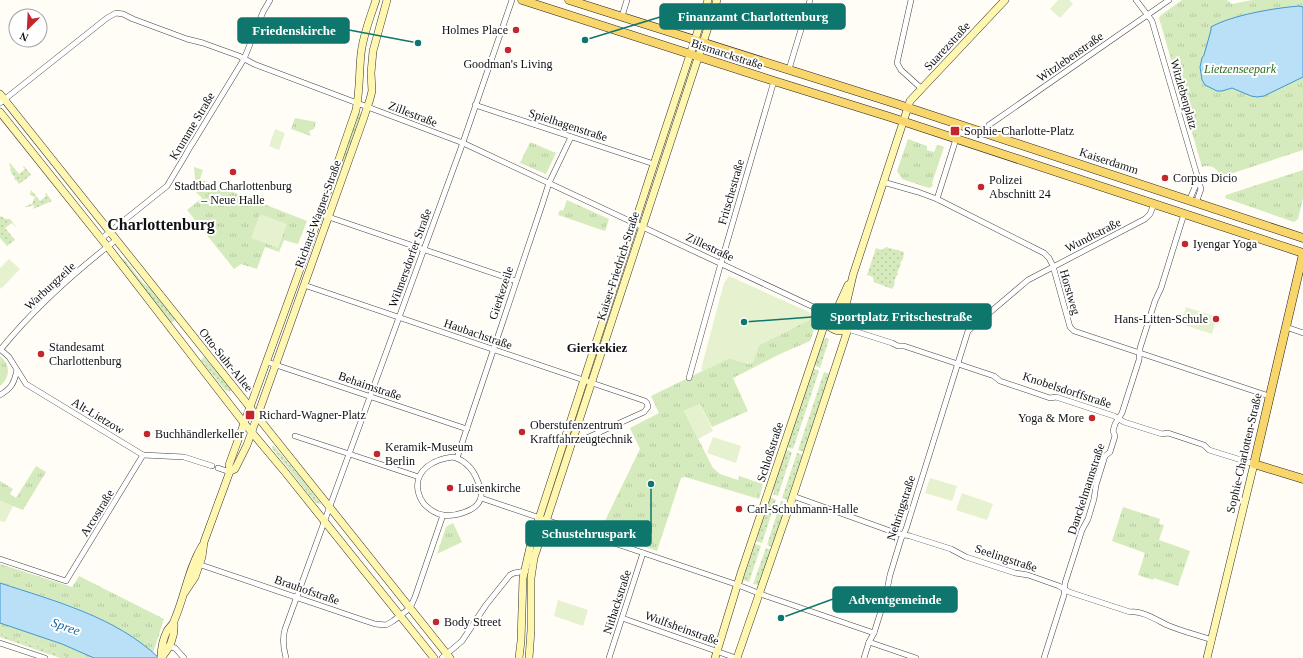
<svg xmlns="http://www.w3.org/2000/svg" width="1303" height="658" font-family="Georgia,serif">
<defs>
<pattern id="grass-dots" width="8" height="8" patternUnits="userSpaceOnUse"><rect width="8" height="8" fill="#d5ebbd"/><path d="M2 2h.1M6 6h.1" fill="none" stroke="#b6c8a1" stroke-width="1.8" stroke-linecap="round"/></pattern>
<pattern id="park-tufts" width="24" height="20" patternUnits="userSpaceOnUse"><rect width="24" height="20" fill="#d5ebbd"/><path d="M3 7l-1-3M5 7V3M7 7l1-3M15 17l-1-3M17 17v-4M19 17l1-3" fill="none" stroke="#b6c8a1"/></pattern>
</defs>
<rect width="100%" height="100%" fill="#fffdf5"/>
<!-- grass -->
<g fill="url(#grass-dots)">
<path d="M358 112 363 114 337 184 334 182Z"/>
<path d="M10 163 19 174 25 169 23 167 24 166 31 175 19 184 17 181 14 179 15 177C9 173 12 169 9 164Z"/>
<path d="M31 190 40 201 46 196 45 194 46 193 52 201 33 209 34 206 33 205 28 207H25V206H27L30 204H32L35 197 30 195Z"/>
<path d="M0 216 6 219H10L18 229 12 223 5 228 15 240 7 246 0 238Z"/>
<path d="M886 247 904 252 903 259 900 263 901 264 897 273H898L894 281 895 283 892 289 874 282 873 277 867 275 876 248 882 250Z"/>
<path d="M124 259 143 283 150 288 175 320 171 323 122 261Z"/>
<path d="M826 338 829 339 820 368 814 365 823 340Z"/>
<path d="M204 357 231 389 230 392 225 390 201 360Z"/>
<path d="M813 368 819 371 793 449 787 447Z"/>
<path d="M824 372 830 374 804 452 798 450Z"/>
<path d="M272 446H274L306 484 321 504 316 503 272 448Z"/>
<path d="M786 450 792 452 778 496 773 494 774 491 773 490Z"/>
<path d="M797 453 803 455 788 500 782 498Z"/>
<path d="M770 497 776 500 762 543 756 541Z"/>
<path d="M781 501 787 503 772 547 767 545Z"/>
<path d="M755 544 761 546 749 582 743 580Z"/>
<path d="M766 548 771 550 759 585 753 584Z"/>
<path d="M0 633 45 648 69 658H60L0 637Z"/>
</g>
<!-- park -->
<g fill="url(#park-tufts)">
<path d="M1182 0H1227L1232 4 1252 0H1303V150L1221 177C1218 169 1211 164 1202 167L1159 18 1161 15Z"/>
<path d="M295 118 316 122 314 129 309 131 311 136 291 129Z"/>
<path d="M908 139 927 146V150L934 152 937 145 944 147 932 183 933 186 929 188 902 179 897 171Z"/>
<path d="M530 142 556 153 546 174 520 163Z"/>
<path d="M194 167 203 170 200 179 307 221 298 244 284 240 279 252 265 247 257 269 241 264 234 269 187 210 202 198 190 186 195 178Z"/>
<path d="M1303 170V198L1298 219 1294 222 1225 198 1226 195Z"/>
<path d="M567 200 609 219 605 231 558 215 560 210 563 211Z"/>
<path d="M811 313 814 315 817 321 810 341 780 354 733 378 748 411 712 427 700 404 684 411 713 468 720 474 738 480 739 476 763 484 759 499 685 477 681 478 657 551 600 531 640 449 630 428 659 413 651 396 729 358 749 364 759 345 809 320Z"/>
<path d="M0 356C10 364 11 377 0 386Z"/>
<path d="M36 466 46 472 23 510 0 501V481L13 489 10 494 16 498Z"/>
<path d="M1123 507 1160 519 1159 524 1164 525 1159 540 1190 551 1178 586 1154 578 1153 580 1138 575 1145 553 1112 541Z"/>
<path d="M453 523 462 542 437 554 446 527Z"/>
<path d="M0 564 72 587 79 576 164 619 153 653C110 615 53 599 0 583Z"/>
<path d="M0 623 62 644 94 658H69L45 648 0 633Z"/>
</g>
<!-- pitch -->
<g fill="#e6f2cf">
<path d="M1058 0H1069L1073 4 1060 18 1050 9Z"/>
<path d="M275 129 285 133 279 150 269 146Z"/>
<path d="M260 214 287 224 278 248 251 238Z"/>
<path d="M9 259 20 269 1 289 0 287V268Z"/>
<path d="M729 276 811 313 809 320 759 345 753 363 749 364 729 358 703 371 701 369 724 283Z"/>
<path d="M1186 307 1217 317 1212 334 1181 324Z"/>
<path d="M700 404 713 431 698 439 684 411Z"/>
<path d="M713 437 741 446 736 463 707 453Z"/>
<path d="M930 478 957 486 952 501 925 493Z"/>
<path d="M962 493 993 504 987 520 956 510Z"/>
<path d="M0 501 13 506 5 522 0 521Z"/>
<path d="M558 600 588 610 583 626 554 616Z"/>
</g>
<!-- water -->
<g fill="#b9e0f7" stroke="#3f96cf">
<path d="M1299 6 1303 7V77L1264 96 1257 97 1251 96 1232 88 1222 91H1217L1205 85 1202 80 1200 67 1202 58 1204 55 1211 30V27C1232 15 1275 8 1299 6Z"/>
<path d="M0 583C55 601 116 617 159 658H94L62 644 0 623Z"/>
</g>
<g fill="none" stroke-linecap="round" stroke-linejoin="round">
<defs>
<g id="street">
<path d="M911 0 897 63 901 70 922 89"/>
<path d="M1136 0 1152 21 1201 189 1196 203"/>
<path d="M622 16 627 0"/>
<path d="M789 69 810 0"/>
<path d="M0 103 107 18 116 13 123 14 133 19 187 39 203 43 239 56 254 64 463 143 822 311 830 313"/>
<path d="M475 105 654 164"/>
<path d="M986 133 989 125 1169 0"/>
<path d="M883 182 918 192 937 199 1044 253 1049 258 1053 266 1070 327 1074 331 1269 396"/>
<path d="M937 199 956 139"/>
<path d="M1189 201 1198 180"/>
<path d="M320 214 516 281"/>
<path d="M101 239 167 186 185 156 190 147 194 141 244 59 263 12 270 0"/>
<path d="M304 285 601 386 645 401 647 403 648 407 644 412 580 441 573 439"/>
<path d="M1286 327 1303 333"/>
<path d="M848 329 892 343 898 346H904L994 376 1000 381 1050 398 1056 397 1114 416 1124 422 1162 434 1168 433 1204 445 1209 450 1254 464"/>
<path d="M0 349 9 357 26 384 143 455 184 457 212 466"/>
<path d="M1 349C32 311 76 271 116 240"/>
<path d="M267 362 467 429"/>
<path d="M689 378 721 263 774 81"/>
<path d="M0 395C12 388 14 383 17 370"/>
<path d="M295 436 419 477"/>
<path d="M453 457C468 461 476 473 480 488 481 491 482 496 480 500 476 511 454 517 443 515 436 514 429 509 424 504 421 500 419 496 418 491 414 469 435 459 453 457Z"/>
<path d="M457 458 542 205 549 183 571 137"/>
<path d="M218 468 230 472"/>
<path d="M793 496 896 533 910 536 951 549 966 557 1015 573 1028 575 1059 586 1069 592 1130 612C1141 610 1157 620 1167 625 1181 631 1197 635 1212 640"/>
<path d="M481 498 738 585 766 596 874 633"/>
<path d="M0 559 66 581 143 455"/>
<path d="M198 564 360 619 375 624 386 625 393 621 410 608 415 597 443 515"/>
<path d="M622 618 736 658"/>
<path d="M869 642 916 658"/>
<path d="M0 643 45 658"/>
<path d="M168 646 175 648 184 658"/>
<path d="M286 658C283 647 282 639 285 629L461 148 512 0"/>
<path d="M442 658 462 641 486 605 510 575 514 573 526 571"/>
<path d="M609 658 643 553"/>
<path d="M864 658 869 642 874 633 886 595 890 575 901 539 906 529 968 331 1028 280 1145 219 1150 214 1154 204"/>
<path d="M1044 658 1064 595 1065 583 1082 530 1088 519 1094 499 1096 485 1105 456 1110 452 1115 436 1113 431 1115 424 1122 413 1139 360 1140 348 1155 301 1161 288 1184 214"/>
</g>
<g id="secondary">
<path d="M0 94 450 658"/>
<path d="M0 112 107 246 244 423 285 472 434 658"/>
<path d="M825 323C831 329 839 334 848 329"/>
<path d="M230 471 235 469 247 445 363 120 370 99 372 91 371 73 373 51 387 0"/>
<path d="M185 592 195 577 202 557 204 542 230 471 229 465 320 214 356 110C360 91 359 73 361 54 363 35 370 18 376 0"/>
<path d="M161 658C161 649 163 639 167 631 169 627 173 625 174 621 185 596 188 569 202 546"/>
<path d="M161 658C170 648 175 636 174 623"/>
<path d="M519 658 521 641 523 578 531 543 654 164 708 0"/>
<path d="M529 658 531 630V578L534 558 717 0"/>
<path d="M715 658 741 573 825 323 830 313 838 307 848 285"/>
<path d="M737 658 791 502 848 329 850 318 846 305 853 275 910 101 1005 0"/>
<path d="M1207 658 1254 464"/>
</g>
<g id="primary">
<path d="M522 0 774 81 890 117 1303 253"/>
<path d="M569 0 897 104 1303 238"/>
<path d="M1303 254 1254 464 1303 479"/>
</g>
</defs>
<!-- street casing -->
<use href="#street" stroke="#444" stroke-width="6"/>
<!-- secondary casing -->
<use href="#secondary" stroke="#333" stroke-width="8"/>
<!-- primary casing -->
<use href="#primary" stroke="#222" stroke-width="9"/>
<!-- street -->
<use href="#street" stroke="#fff" stroke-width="5"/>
<!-- secondary -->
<use href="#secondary" stroke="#fff6b0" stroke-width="7"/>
<!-- primary -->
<use href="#primary" stroke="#f9d66b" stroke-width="8"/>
</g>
<!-- markers -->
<g fill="#c4262e" stroke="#fff" stroke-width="1.5">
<circle cx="516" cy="30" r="4"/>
<circle cx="508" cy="50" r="4"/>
<rect x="950" y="126" width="10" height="10" rx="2"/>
<circle cx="233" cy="172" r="4"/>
<circle cx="1165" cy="178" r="4"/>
<circle cx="981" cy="187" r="4"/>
<circle cx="1185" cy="244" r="4"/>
<circle cx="1216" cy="319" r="4"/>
<circle cx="41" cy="354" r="4"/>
<rect x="245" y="410" width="10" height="10" rx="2"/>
<circle cx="1092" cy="418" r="4"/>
<circle cx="522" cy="432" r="4"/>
<circle cx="147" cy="434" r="4"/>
<circle cx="377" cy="454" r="4"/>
<circle cx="450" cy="488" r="4"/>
<circle cx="739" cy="509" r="4"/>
<circle cx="436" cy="622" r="4"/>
</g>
<g text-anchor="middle" stroke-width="4" stroke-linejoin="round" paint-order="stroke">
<!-- poi labels -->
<g font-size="12" fill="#111" stroke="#fff" text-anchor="start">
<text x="508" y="34" text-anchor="end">Holmes Place</text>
<text x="508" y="68" text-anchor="middle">Goodman's Living</text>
<text x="964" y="135">Sophie-Charlotte-Platz</text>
<text x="1173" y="182">Corpus Dicio</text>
<text x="989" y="184">Polizei<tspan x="989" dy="14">Abschnitt 24</tspan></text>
<text x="233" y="190" text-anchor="middle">Stadtbad Charlottenburg<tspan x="233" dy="14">– Neue Halle</tspan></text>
<text x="1193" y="248">Iyengar Yoga</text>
<text x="1208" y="323" text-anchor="end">Hans-Litten-Schule</text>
<text x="49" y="351">Standesamt<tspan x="49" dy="14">Charlottenburg</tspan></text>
<text x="259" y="419">Richard-Wagner-Platz</text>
<text x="1084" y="422" text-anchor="end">Yoga &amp; More</text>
<text x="530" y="429">Oberstufenzentrum<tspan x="530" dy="14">Kraftfahrzeugtechnik</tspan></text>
<text x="155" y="438">Buchhändlerkeller</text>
<text x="385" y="451">Keramik-Museum<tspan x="385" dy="14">Berlin</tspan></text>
<text x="458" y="492">Luisenkirche</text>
<text x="747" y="513">Carl-Schuhmann-Halle</text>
<text x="444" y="626">Body Street</text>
</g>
<!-- street labels -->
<g font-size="12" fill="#111" stroke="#fff">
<text transform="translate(947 46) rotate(-47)" y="4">Suarezstraße</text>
<text transform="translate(727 54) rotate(18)" y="4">Bismarckstraße</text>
<text transform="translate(1070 57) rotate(-35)" y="4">Witzlebenstraße</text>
<text transform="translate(1184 94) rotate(74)" y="4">Witzlebenplatz</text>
<text transform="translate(413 114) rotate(21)" y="4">Zillestraße</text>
<text transform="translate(568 125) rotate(18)" y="4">Spielhagenstraße</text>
<text transform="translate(192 126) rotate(-59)" y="4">Krumme Straße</text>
<text transform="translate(1109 161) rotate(18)" y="4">Kaiserdamm</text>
<text transform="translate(731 192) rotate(-74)" y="4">Fritschestraße</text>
<text transform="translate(318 214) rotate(-70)" y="4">Richard-Wagner-Straße</text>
<text transform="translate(1093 235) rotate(-27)" y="4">Wundtstraße</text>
<text transform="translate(710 247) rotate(25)" y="4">Zillestraße</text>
<text transform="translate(410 258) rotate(-70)" y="4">Wilmersdorfer Straße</text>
<text transform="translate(618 266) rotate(-72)" y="4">Kaiser-Friedrich-Straße</text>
<text transform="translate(50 286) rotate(-43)" y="4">Warburgzeile</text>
<text transform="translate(1070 292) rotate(74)" y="4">Horstweg</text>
<text transform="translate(501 293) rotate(-72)" y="4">Gierkezeile</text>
<text transform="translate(478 334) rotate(19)" y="4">Haubachstraße</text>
<text transform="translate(226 360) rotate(51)" y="4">Otto-Suhr-Allee</text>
<text transform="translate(370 386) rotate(19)" y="4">Behaimstraße</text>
<text transform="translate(1067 390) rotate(18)" y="4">Knobelsdorffstraße</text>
<text transform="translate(98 416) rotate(31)" y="4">Alt-Lietzow</text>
<text transform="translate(770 452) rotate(-72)" y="4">Schloßstraße</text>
<text transform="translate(1244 453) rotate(-77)" y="4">Sophie-Charlotten-Straße</text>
<text transform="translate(1086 489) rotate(-72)" y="4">Danckelmannstraße</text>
<text transform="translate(901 508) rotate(-72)" y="4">Nehringstraße</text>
<text transform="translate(97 513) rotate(-58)" y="4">Arcostraße</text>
<text transform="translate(1006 558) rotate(18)" y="4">Seelingstraße</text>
<text transform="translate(307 590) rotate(19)" y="4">Brauhofstraße</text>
<text transform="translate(617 602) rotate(-72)" y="4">Nithackstraße</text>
<text transform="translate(682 628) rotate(20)" y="4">Wulfsheinstraße</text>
</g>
<!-- park labels -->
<g font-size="12" font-style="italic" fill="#2f6b1f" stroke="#fff">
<text x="1240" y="73">Lietzenseepark</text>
</g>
<!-- neighbourhood labels -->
<g font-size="13" font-weight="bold" fill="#111" stroke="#fff">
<text x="597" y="352">Gierkekiez</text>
</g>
<!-- water labels -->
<g font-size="13" font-style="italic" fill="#1768a6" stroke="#fff">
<text transform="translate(66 626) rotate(19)" y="5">Spree</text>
</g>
<!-- district labels -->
<g font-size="16" font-weight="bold" fill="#111" stroke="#fff">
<text x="161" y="230">Charlottenburg</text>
</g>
</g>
<!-- callouts -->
<path fill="none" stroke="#0f766e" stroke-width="1.5" d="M585 40L660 17M418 43L349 30M744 322L812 317M651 484L651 533M781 618L833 599"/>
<g fill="#0f766e" stroke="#fff" stroke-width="1.5">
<circle cx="585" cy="40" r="4"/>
<circle cx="418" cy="43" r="4"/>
<circle cx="744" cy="322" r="4"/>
<circle cx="651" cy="484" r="4"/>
<circle cx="781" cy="618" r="4"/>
</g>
<g fill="#0f766e" stroke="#0f766e" stroke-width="1.5">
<rect x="660" y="4" width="185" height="25" rx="4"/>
<rect x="238" y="18" width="111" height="25" rx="4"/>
<rect x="812" y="304" width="179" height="25" rx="4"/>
<rect x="526" y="521" width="125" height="25" rx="4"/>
<rect x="833" y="587" width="124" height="25" rx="4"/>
</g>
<g font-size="13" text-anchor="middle" font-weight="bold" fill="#fff">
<text x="753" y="21">Finanzamt Charlottenburg</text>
<text x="294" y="35">Friedenskirche</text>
<text x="901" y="321">Sportplatz Fritschestraße</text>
<text x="589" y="538">Schustehruspark</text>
<text x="895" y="604">Adventgemeinde</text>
</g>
<!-- north arrow -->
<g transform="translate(28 28) rotate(204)"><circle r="19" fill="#ffffff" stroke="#a0a0a0"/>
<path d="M0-3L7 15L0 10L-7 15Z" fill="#c4262e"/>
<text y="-6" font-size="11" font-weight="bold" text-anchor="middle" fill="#111111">N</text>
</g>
</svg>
